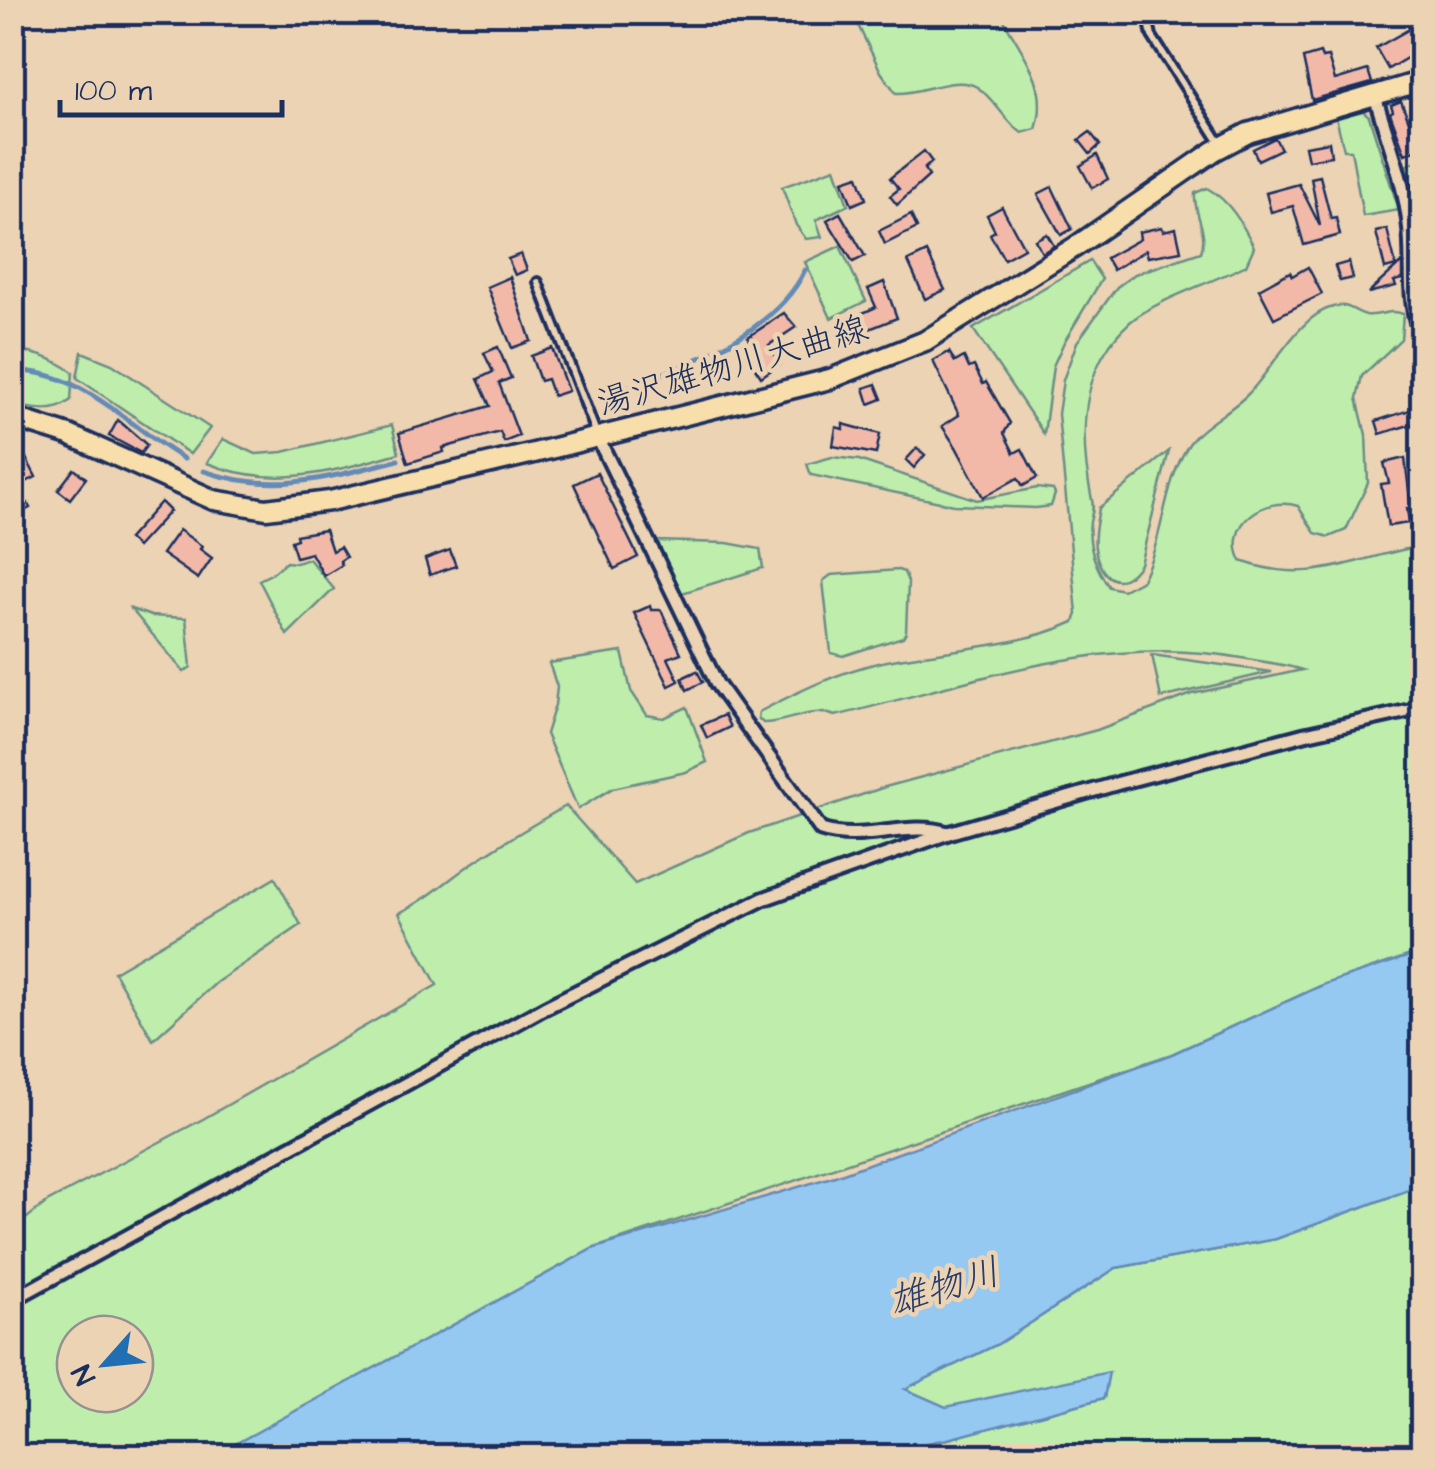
<svg xmlns="http://www.w3.org/2000/svg" width="1435" height="1469" font-family="'Architects Daughter','Klee One',sans-serif">
<rect width="100%" height="100%" fill="#ebd3b4"/>
<filter id="ink" filterUnits="userSpaceOnUse"><feTurbulence type="fractalNoise" baseFrequency=".01" numOctaves="2"/><feDisplacementMap in="SourceGraphic" scale="20" xChannelSelector="R" yChannelSelector="G"/><feConvolveMatrix kernelMatrix="1 2 1 2 8 2 1 2 1" color-interpolation-filters="sRGB"/></filter>
<g filter="url(#ink)">
<!-- green -->
<g fill="#beedac" stroke="#6c8e85" stroke-width="2.5" fill-rule="evenodd">
<path d="M852 13H1000C1020 51 1051 83 1036 129L1022 133C1003 120 996 100 977 87 955 74 920 95 896 93L881 72Z"/>
<path d="M1363 111 1369 116 1399 210 1363 216 1351 150H1344L1336 117Z"/>
<path d="M1422 158V212H1420L1406 166Z"/>
<path d="M835 168 848 205 816 220 822 237 806 239 796 225 782 187Z"/>
<path d="M1207 188C1230 201 1242 223 1254 247L1246 265C1214 282 1155 300 1130 322 1078 368 1079 438 1092 500 1094 509 1092 513 1090 522 1087 546 1095 567 1109 587L1123 590 1142 580C1165 536 1162 486 1189 444 1199 428 1232 410 1247 395 1272 371 1301 310 1338 306 1349 304 1356 313 1366 315 1381 317 1388 308 1403 314L1401 339 1362 376 1357 398 1366 435 1368 483 1346 530 1329 537 1315 533 1298 506C1264 495 1223 525 1241 561 1313 587 1354 557 1422 546V951L1318 987 1172 1054 592 1249 215 1456H13V1229L47 1202 203 1119 437 985 399 913C426 900 447 881 471 864 502 843 534 824 566 806L635 884 749 833 885 787 1097 730 1192 694 1302 670C1284 664 1262 662 1242 658 1097 633 973 683 835 716 810 706 788 723 763 723L758 718 759 712C799 691 838 672 882 662 940 650 1021 647 1074 622L1077 614 1058 414 1063 380 1077 342 1117 287 1135 274 1201 252C1209 231 1193 214 1195 193ZM75 1334H135V1394H75Z"/>
<path d="M840 246 866 301 831 318 805 262Z"/>
<path d="M1090 261 1102 279 1064 342 1053 366 1044 434 973 329Z"/>
<path d="M13 350C36 353 53 358 73 372L71 400C53 415 34 409 13 405Z"/>
<path d="M82 352 112 364 210 428 190 454 77 378Z"/>
<path d="M392 425 399 453C332 472 274 490 207 463L223 439 256 454 283 452Z"/>
<path d="M1169 451 1140 564C1121 594 1099 578 1095 548 1093 535 1097 521 1099 508Z"/>
<path d="M832 457 859 460 977 500 1037 488 1053 490 1055 494 1051 506 1036 508 954 505 811 475 807 464Z"/>
<path d="M655 541 727 543 760 549 763 568 679 594Z"/>
<path d="M309 559 334 589 287 635 259 580 273 573 286 562 296 563Z"/>
<path d="M898 570 904 572 908 582 906 632 903 637 843 656 831 653 823 581 831 575Z"/>
<path d="M131 609 151 616 186 618 191 667 184 672Z"/>
<path d="M622 652 631 691 647 715 664 718 687 707 707 762 686 772 613 788 578 809 546 734 555 705 557 687 549 663Z"/>
<path d="M1152 655 1271 672 1161 698Z"/>
<path d="M275 878 301 925 217 982 153 1040 114 972Z"/>
<path d="M1422 1185V1456H857L948 1439 1104 1398 1108 1373 946 1408 904 1389 998 1344 1116 1268 1276 1239Z"/>
</g>
<!-- water -->
<path fill="#95c9f2" stroke="#648bb7" stroke-width="2.5" d="M1422 952V1185L1276 1239 1116 1268 998 1344 905 1389 946 1407 1109 1372 1104 1398 948 1439 857 1456H213L592 1249 835 1176 1172 1054 1325 984Z"/>
<g fill="none" stroke-linecap="round" stroke-linejoin="round">
<!-- stream -->
<g stroke="#648bb7" stroke-width="5">
<path d="M12 371C82 369 127 426 184 459"/>
<path d="M597 399C664 373 773 340 805 270"/>
<path d="M204 471C274 495 328 478 398 460"/>
</g>
</g>
<!-- building -->
<g fill="#f2b9a9" stroke="#1b2f5e" stroke-width="2.5">
<path d="M1422 22V49L1388 69 1376 48Z"/>
<path d="M1320 53 1322 58 1328 57 1335 80 1368 70 1372 83 1312 100 1303 58Z"/>
<path d="M1401 101 1420 148 1405 154 1390 113 1393 111 1391 105Z"/>
<path d="M1090 132 1100 145 1090 154 1079 140Z"/>
<path d="M1275 138 1281 149 1258 160 1253 149Z"/>
<path d="M1329 142 1331 156 1308 160 1305 146Z"/>
<path d="M924 151 932 162 924 169 929 176 897 205 890 196 899 189 890 178Z"/>
<path d="M1097 155 1108 179 1092 188 1080 166Z"/>
<path d="M858 176 866 199 852 205 843 181Z"/>
<path d="M1320 176 1331 219 1336 218 1340 235 1304 245 1293 206 1271 212 1266 193 1299 184 1320 226 1311 178Z"/>
<path d="M1052 187 1072 229 1061 235 1038 194Z"/>
<path d="M1002 207 1024 248 1004 259 990 234 995 231 987 215Z"/>
<path d="M840 213 865 256 853 262 827 220Z"/>
<path d="M911 215 917 228 885 244 879 231Z"/>
<path d="M1162 227 1163 231 1176 228 1181 251 1148 257 1146 250 1113 270 1106 258 1140 239 1139 232Z"/>
<path d="M1387 229 1396 266 1385 269 1376 232Z"/>
<path d="M1047 234 1054 246 1042 253 1035 240Z"/>
<path d="M927 252 945 290 925 299 908 261Z"/>
<path d="M521 254 527 270 515 275 508 259Z"/>
<path d="M1349 262 1353 278 1340 281 1335 266Z"/>
<path d="M1402 262V279L1394 281 1396 286 1368 293Z"/>
<path d="M1308 267 1322 294 1274 318 1259 289 1290 272 1292 276Z"/>
<path d="M510 277 531 341 512 348 487 287Z"/>
<path d="M884 282 897 318 852 336 845 321 876 307 868 289Z"/>
<path d="M784 313 796 327 769 345 780 364 761 377 741 347 750 341 748 337Z"/>
<path d="M498 347 511 378 499 383 519 436 504 442 500 432 443 448 444 452 408 463 399 433 490 406 478 379 493 372 484 353Z"/>
<path d="M552 348 568 391 553 396 547 379 540 381 531 356Z"/>
<path d="M949 352 955 362 964 357 969 368 974 366 983 384 986 382 1010 423 1004 433 1014 453 1022 449 1037 478 1023 486 1018 478 983 497 956 447 942 426 959 415 933 361Z"/>
<path d="M876 384 882 399 869 404 864 388Z"/>
<path d="M1422 406V421L1380 434 1376 421Z"/>
<path d="M118 420 147 445 141 453 109 436Z"/>
<path d="M843 424 880 434 876 454 833 446 836 427 843 429Z"/>
<path d="M917 448 925 455 914 468 906 460Z"/>
<path d="M23 452 36 477 20 485 12 471V458Z"/>
<path d="M1405 458 1411 508H1407L1409 523 1388 526 1381 484 1389 483 1384 463Z"/>
<path d="M74 469 86 478 70 499 58 490Z"/>
<path d="M597 473 638 557 614 569 574 484Z"/>
<path d="M22 493 30 508 12 517V498Z"/>
<path d="M161 502 170 511 137 547 128 539Z"/>
<path d="M179 530 202 546 200 549 212 558 198 579 162 554Z"/>
<path d="M325 530 332 551 340 547 346 557 340 561 342 565 324 576 311 553 296 557 291 541 297 539 296 535Z"/>
<path d="M450 550 456 566 430 575 425 559Z"/>
<path d="M650 606 651 610H661L681 653 668 658 679 681 669 686 634 613Z"/>
<path d="M697 671 703 682 687 690 682 678Z"/>
<path d="M724 715 730 727 707 738 701 725Z"/>
</g>
<g fill="none" stroke-linecap="round" stroke-linejoin="round">
<defs>
<g id="service">
<path d="M1155 12 1149 22 1152 36 1222 146"/>
<path d="M538 282 597 435"/>
</g>
<g id="minor">
<path d="M1375 96C1387 137 1404 180 1409 224 1414 263 1406 301 1422 338"/>
<path d="M597 436 717 684 821 830C863 844 907 820 948 833"/>
<path d="M12 1300 544 1008 763 899 948 833 1119 783 1305 734 1422 708"/>
</g>
<path id="primary" d="M12 417 69 435 214 500 266 509 330 501 534 453 830 379 925 341 1075 247 1214 151 1248 133 1422 81"/>
</defs>
<!-- service casing -->
<use href="#service" stroke="#1b2f5e" stroke-width="14"/>
<!-- minor casing -->
<use href="#minor" stroke="#1b2f5e" stroke-width="19"/>
<!-- primary casing -->
<use href="#primary" stroke="#1b2f5e" stroke-width="25"/>
<!-- service -->
<use href="#service" stroke="#ebd3b4" stroke-width="6"/>
<!-- minor -->
<use href="#minor" stroke="#ebd3b4" stroke-width="11"/>
<!-- primary -->
<use href="#primary" stroke="#f8deab" stroke-width="18"/>
</g>
</g>
<g text-anchor="middle" stroke-width="9" stroke-linejoin="round" paint-order="stroke">
<!-- street labels -->
<g font-size="35" fill="#1b2f5e" stroke="#ebd3b4">
<text transform="translate(732 365) rotate(-16)" y="12">湯沢雄物川大曲線</text>
</g>
<!-- water labels -->
<g font-size="38" font-style="italic" fill="#273e6d" stroke="#ebd3b4">
<text transform="translate(944 1286) rotate(-17)" y="13">雄物川</text>
</g>
</g>
<!-- margin -->
<rect width="1435" height="1469" fill="none" stroke="#ebd3b4" stroke-width="50"/>
<rect x="25" y="25" width="1385" height="1419" fill="none" stroke="#1b2f5e" stroke-width="4" filter="url(#ink)"/>
<!-- north arrow -->
<g transform="translate(105 1364) rotate(243)"><circle r="48" fill="#ebd3b4" stroke="#989192" stroke-width="2.5"/>
<path d="M0-8L18 38L0 25L-18 38Z" fill="#1f6fb2"/>
<text y="-15" font-size="28" font-weight="bold" text-anchor="middle" fill="#1b2f5e">N</text>
</g>
<!-- scale -->
<path d="M60 100v15h222v-15" fill="none" stroke="#1b2f5e" stroke-width="5"/>
<text x="75" y="100" font-size="30" fill="#1b2f5e" stroke="#ebd3b4" stroke-width="8" paint-order="stroke">100 m</text>
</svg>
